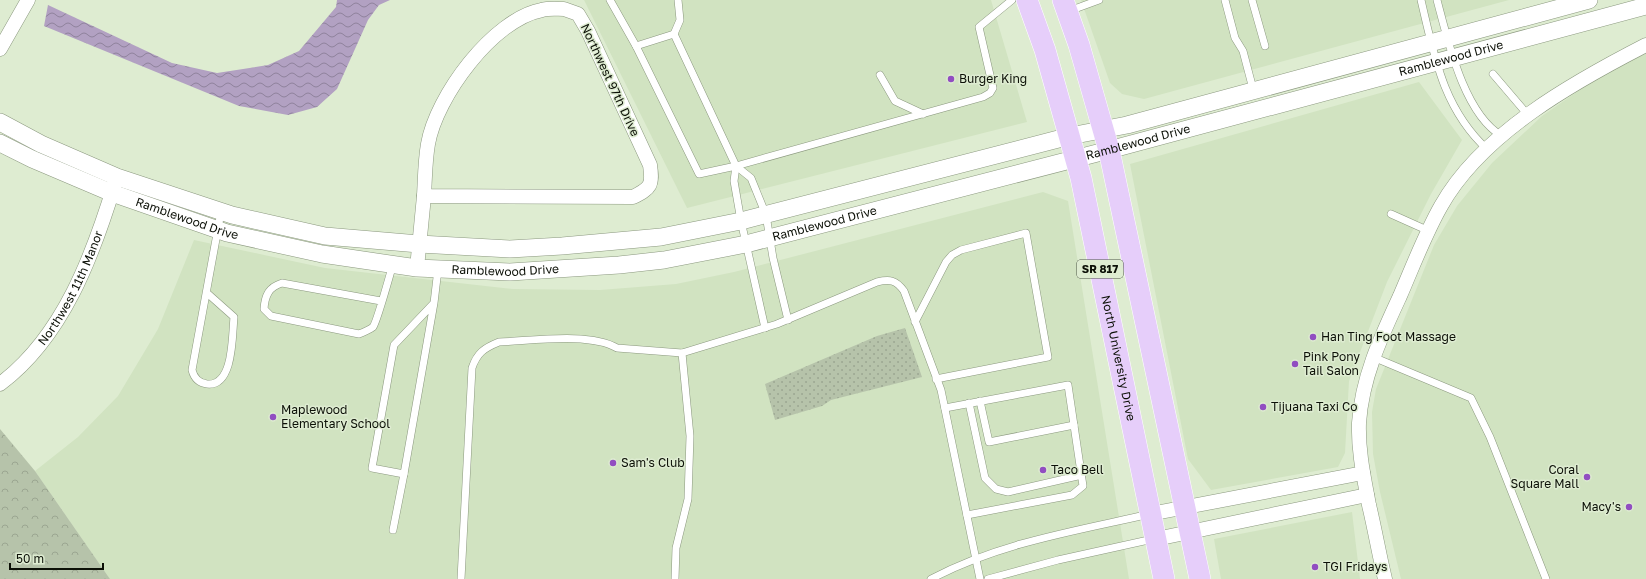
<svg xmlns="http://www.w3.org/2000/svg" width="1646" height="579" font-family="'Golos Text',sans-serif">
<defs>
<pattern id="grass-dots" width="8" height="8" patternUnits="userSpaceOnUse"><rect width="8" height="8" fill="#b6c3aa"/><path d="M2 2h.1M6 6h.1" fill="none" stroke="#9ba691" stroke-width="1.8" stroke-linecap="round"/></pattern>
<pattern id="forest-crowns" width="20" height="18" patternUnits="userSpaceOnUse"><rect width="20" height="18" fill="#b6c3aa"/><path d="M2 6a3 3 0 1 1 6 0M12 15a3 3 0 1 1 6 0" fill="none" stroke="#9ba691"/></pattern>
<pattern id="water-waves" width="16" height="10" patternUnits="userSpaceOnUse"><rect width="16" height="10" fill="#b2a1c2"/><path d="M0 5q4-4 8 0t8 0" fill="none" stroke="#8f829c"/></pattern>
</defs>
<rect width="100%" height="100%" fill="#deecd1"/>
<!-- built -->
<g fill="#d1e3c1">
<path d="M584 0H991L1027 122 687 208Z"/>
<path d="M1081 0H1509L1144 99 1122 94 1110 83Z"/>
<path d="M1646 54V579H1401L1380 492 1373 454 1372 412 1376 389 1434 245 1457 206 1492 163 1542 116 1584 87 1634 58Z"/>
<path d="M1419 82 1462 140 1431 194 1387 282 1349 381 1345 453 1338 467 1211 490 1188 459 1130 164Z"/>
<path d="M1043 192 1068 201 1129 579H110L35 471 78 437 118 396 158 329 194 240 325 268 513 289 600 290 676 284 734 272Z"/>
<path d="M1352 512 1360 579H1221L1214 539Z"/>
</g>
<!-- grass -->
<path fill="url(#grass-dots)" d="M905 328 922 377 831 400 822 406 775 420 765 384 877 336Z"/>
<!-- forest -->
<path fill="url(#forest-crowns)" d="M0 429 35 471 110 579H0Z"/>
<!-- water -->
<path fill="url(#water-waves)" d="M337 0H390L379 5 368 20 337 89 317 107 288 115 239 106 44 26 48 5 172 63 217 73 268 65 299 51 336 7Z"/>
<g fill="none" stroke-linecap="round" stroke-linejoin="round">
<defs>
<g id="service">
<path d="M610 0 636 46 699 174 736 166 983 97 990 93 993 88 979 27 1012 0"/>
<path d="M678 0 680 20 674 34 736 166 751 178 766 215 773 258 788 320"/>
<path d="M1225 0 1235 38 1243 51 1253 89"/>
<path d="M1252 0 1265 46"/>
<path d="M1421 0C1434 55 1443 109 1488 150"/>
<path d="M1437 0C1448 41 1464 114 1502 136"/>
<path d="M1069 11 1099 0"/>
<path d="M636 46 674 34"/>
<path d="M1493 74 1528 115"/>
<path d="M880 75 895 101 923 114"/>
<path d="M736 166 734 181 741 221 765 328"/>
<path d="M1391 214 1429 231"/>
<path d="M207 293 234 317C232 335 234 387 207 384 199 383 194 378 192 370L221 212"/>
<path d="M381 301 282 283C269 287 265 295 264 309L271 316 359 334C364 332 369 330 373 327 377 322 390 274 393 264"/>
<path d="M434 303 404 474 372 468 394 345 434 303 438 269"/>
<path d="M915 322 946 262 952 255 961 250 1026 233 1048 357 936 379"/>
<path d="M1373 357 1471 398 1490 437 1546 579"/>
<path d="M980 401 989 442 1074 425"/>
<path d="M969 403 985 478 996 489 1008 492 1082 475"/>
<path d="M945 408 1068 385 1083 486 1072 495 967 515"/>
<path d="M393 530 404 474"/>
<path d="M461 579 472 368C477 353 484 348 499 342 531 341 590 332 617 348L682 353"/>
<path d="M675 579 676 548 688 499 690 436 682 353 777 324 877 282C890 279 896 280 904 291L941 390 980 579"/>
<path d="M931 579C999 543 1075 531 1150 514"/>
<path d="M988 579 1058 560 1153 539"/>
</g>
<g id="minor">
<path d="M564 9 578 14 588 31 650 165C653 185 651 188 633 197L424 196C425 179 425 161 428 144 436 97 493 19 542 10 549 8 557 9 564 9Z"/>
<path d="M0 49 28 0"/>
<path d="M417 268 424 196"/>
<path id="s1" d="M0 384C63 337 93 255 115 183"/>
<path d="M1150 514 1363 473"/>
<path d="M1156 539 1367 495"/>
<path d="M1385 579C1379 554 1375 530 1369 505 1364 478 1358 451 1359 423 1362 377 1381 337 1400 296 1413 266 1425 234 1441 206 1482 133 1574 82 1646 45"/>
</g>
<g id="tertiary">
<path d="M0 122 41 144 117 177 232 215 325 236 419 244 510 249 562 246 661 237 741 221 1070 136 1127 125 1589 0"/>
<path id="s2" d="M0 143 32 159 112 193 227 233 322 254 417 268 510 272 619 265 664 260 746 244 1109 150 1646 6"/>
</g>
<g id="primary">
<path id="s3" d="M1027 0 1045 50 1081 178 1164 579"/>
<path d="M1063 0 1079 45 1109 150 1200 579"/>
</g>
</defs>
<!-- service casing -->
<use href="#service" stroke="#8b987f" stroke-width="8"/>
<!-- minor casing -->
<use href="#minor" stroke="#8b987f" stroke-width="15"/>
<!-- tertiary casing -->
<use href="#tertiary" stroke="#8b987f" stroke-width="18"/>
<!-- primary casing -->
<use href="#primary" stroke="#fff" stroke-width="22"/>
<!-- service -->
<use href="#service" stroke="#fff" stroke-width="7"/>
<!-- minor -->
<use href="#minor" stroke="#fff" stroke-width="14"/>
<!-- tertiary -->
<use href="#tertiary" stroke="#fff" stroke-width="17"/>
<!-- primary -->
<use href="#primary" stroke="#e6cefa" stroke-width="21"/>
</g>
<!-- markers -->
<g fill="#914dc1" stroke="#deecd1" stroke-width="1.5">
<circle cx="951" cy="79" r="4"/>
<circle cx="1313" cy="337" r="4"/>
<circle cx="1295" cy="364" r="4"/>
<circle cx="1263" cy="407" r="4"/>
<circle cx="273" cy="417" r="4"/>
<circle cx="613" cy="463" r="4"/>
<circle cx="1043" cy="470" r="4"/>
<circle cx="1587" cy="477" r="4"/>
<circle cx="1629" cy="507" r="4"/>
<circle cx="1315" cy="567" r="4"/>
</g>
<g text-anchor="middle" stroke-width="3" stroke-linejoin="round" paint-order="stroke">
<!-- shield labels -->
<rect fill="#deecd1" stroke="#4b5244" stroke-width="1" x="1077" y="260" width="46" height="18" rx="3"/>
<g font-size="11" font-weight="bold" fill="#0c1007">
<text x="1100" y="273">SR 817</text>
</g>
<!-- street labels -->
<g font-size="12" fill="#0c1007" stroke="#deecd1">
<text dy="4" stroke="none"><textPath href="#s2" startOffset="1498">Ramblewood Drive</textPath></text>
<text transform="translate(610 80) rotate(65)" y="4">Northwest 97th Drive</text>
<text dy="4" stroke="none"><textPath href="#s2" startOffset="1174">Ramblewood Drive</textPath></text>
<text dy="4" stroke="none"><textPath href="#s2" startOffset="202">Ramblewood Drive</textPath></text>
<text dy="4" stroke="none"><textPath href="#s2" startOffset="850">Ramblewood Drive</textPath></text>
<text dy="4" stroke="none"><textPath href="#s2" startOffset="526">Ramblewood Drive</textPath></text>
<text dy="4" stroke="none"><textPath href="#s1" startOffset="121">Northwest 11th Manor</textPath></text>
<text dy="4" stroke="none"><textPath href="#s3" startOffset="370">North University Drive</textPath></text>
</g>
<!-- poi labels -->
<g font-size="12" fill="#0c1007" stroke="#deecd1" text-anchor="start">
<text x="959" y="83">Burger King</text>
<text x="1321" y="341">Han Ting Foot Massage</text>
<text x="1303" y="361">Pink Pony<tspan x="1303" dy="14">Tail Salon</tspan></text>
<text x="1271" y="411">Tijuana Taxi Co</text>
<text x="281" y="414">Maplewood<tspan x="281" dy="14">Elementary School</tspan></text>
<text x="621" y="467">Sam's Club</text>
<text x="1051" y="474">Taco Bell</text>
<text x="1579" y="474" text-anchor="end">Coral<tspan x="1579" dy="14">Square Mall</tspan></text>
<text x="1621" y="511" text-anchor="end">Macy's</text>
<text x="1323" y="571">TGI Fridays</text>
</g>
</g>
<!-- scale -->
<path d="M10 563v6h93v-6" fill="none" stroke="#0c1007" stroke-width="2"/>
<text x="16" y="563" font-size="12" fill="#0c1007" stroke="#deecd1" stroke-width="3" paint-order="stroke">50 m</text>
</svg>
